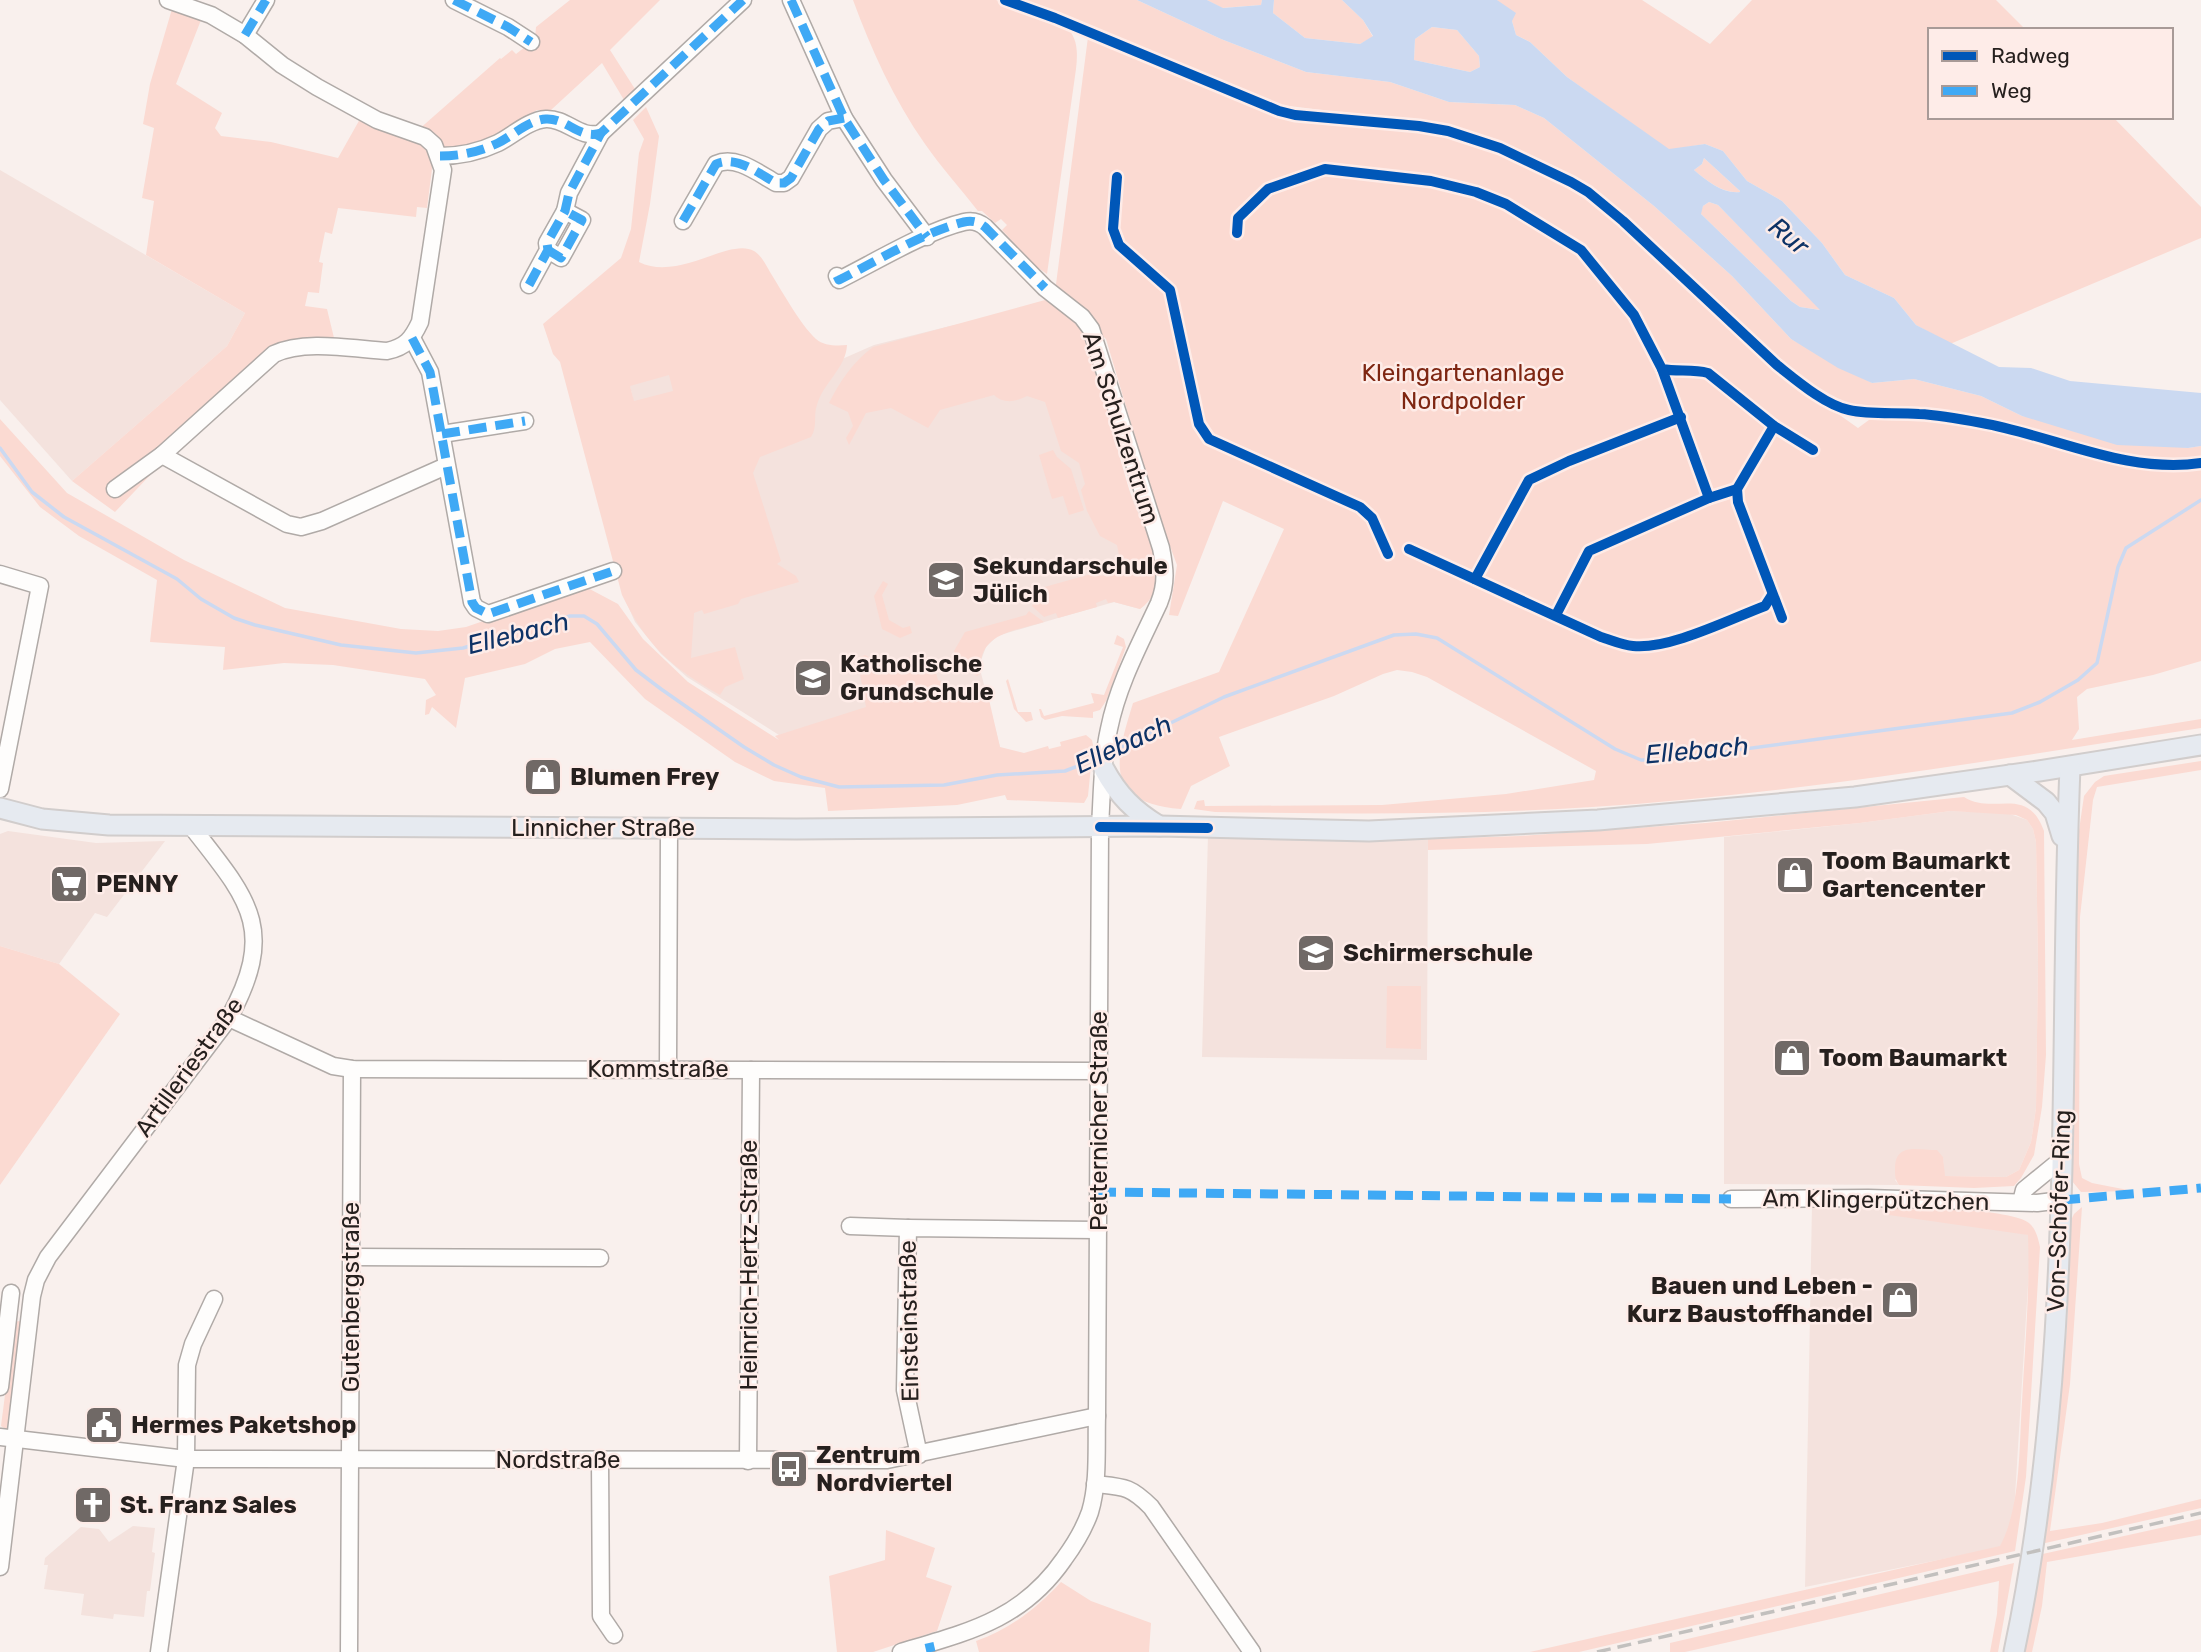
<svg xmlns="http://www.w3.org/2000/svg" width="2201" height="1652" font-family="Rubik,sans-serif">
<rect width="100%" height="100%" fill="#f9f0ed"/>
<!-- built -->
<g fill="#f4e2dd">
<path d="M0 170 245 313 227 346 72 481 0 400Z"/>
<path d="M607 302 783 322 840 360 874 345 950 326 1050 306 1155 550 1152 598 1140 609 1114 602 1058 618 997 636 986 647 980 663 981 673 1000 747H798L687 677 661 654 635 622 624 597 633 398Z"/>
<path d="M1951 811 2007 813 2027 820 2033 829 2036 842 2038 963 2036 1108 2031 1142 2019 1170 2006 1177 1944 1176 1943 1157 1895 1180 1899 1185 1724 1184V837L1860 823Z"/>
<path d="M8 831 96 843 165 841 107 917 95 913 59 964 0 946V834Z"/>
<path d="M1208 834 1428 839 1427 1060 1202 1057Z"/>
<path d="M1812 1204 1891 1206 2008 1228 2031 1236 2012 1545 1805 1587Z"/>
<path d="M133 1526 155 1528 152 1552 155 1553 150 1591H147L144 1617 114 1614 113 1619 81 1615 84 1594 44 1589 48 1565H44L45 1558 81 1527 99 1529 109 1542Z"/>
</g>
<!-- green -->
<g fill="#fbdad2" fill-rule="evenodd">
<path d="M570 0H660L610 50 635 89 624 100 602 63 551 110H537L484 141 470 146H452L433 161 427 208 417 207 416 217 338 208 332 234 325 232 319 262 323 263 319 293 308 292 305 306 327 309 335 342 296 341 155 470 115 512 72 481 227 346 245 313 146 255 154 201 142 198 154 128 143 124 150 84 172 9 201 20 176 84 222 113 215 128 221 136 271 142 338 158 360 119 384 132 409 138 500 58 501 59 512 50 516 54 535 39 536 27Z"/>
<path d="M853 0H996L1063 24C1078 36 1078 51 1076 69L1047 274 1034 265 1002 230 1007 225 1001 219 995 223 982 211H978C960 188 941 167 925 144 894 100 871 49 853 0Z"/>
<path d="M1017 0H1137L1221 39 1306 72 1390 82 1449 102 1515 105 1544 118 1654 206 1732 276 1791 339 1872 383 1914 379 1981 396 2022 416 2188 448 2201 446V661L2153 675 2087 689 2077 697 2079 729 2072 740 2201 719V728C1998 759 1796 794 1592 807 1466 815 1341 814 1215 812L1194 809 1197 801 1204 800 1205 806 1382 805 1506 794 1594 780 1596 771 1427 677 1412 672 1397 670 1383 674 1334 696 1219 737 1230 766 1191 786 1181 809C1103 802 1115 762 1133 703L1219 672 1284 529 1223 501 1178 616 1169 615 1177 565 1157 511 1106 339 1055 292 1088 37 1278 115 1294 119C1336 122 1380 122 1422 129 1479 138 1541 162 1588 197 1618 219 1644 246 1671 272L1679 264 1589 190 1572 179 1502 145 1475 135 1420 122 1281 105ZM1726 309C1754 345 1795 384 1838 402 1849 407 1860 402 1870 407L1873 417 1858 428 1800 387 1712 310Z"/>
<path d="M1207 0H1262L1261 5 1222 8Z"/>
<path d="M1274 0H1342L1363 20 1373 37 1360 44 1305 38 1273 13Z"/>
<path d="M1497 0H1642L1710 44 1752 0H1996L2026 30H1930V117H2113L2201 207V238L1950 344 1916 325 1894 298 1845 275 1822 243 1782 201 1747 181 1723 151 1705 144 1669 150 1567 77 1530 42 1516 35 1512 21Z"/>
<path d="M1432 27 1457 30 1479 56 1480 67 1470 72 1414 60 1415 39Z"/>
<path d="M646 107 659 136 650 204 639 262C679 282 729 237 754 251 761 255 766 265 770 272 782 291 800 324 816 339 824 346 837 346 847 345 846 368 823 383 817 405 813 416 818 426 811 437L760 457 753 473 781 561 777 564 796 576 799 582 741 599 738 604 704 614 702 610 694 613 691 658 735 647 744 679 725 687 720 695C672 668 646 645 622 595L560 362 553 354 543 324 621 258 631 229 639 153 644 139 633 120ZM669 375 673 391 634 401 630 386Z"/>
<path d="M1704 158 1741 192C1723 194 1707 181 1694 170L1702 164Z"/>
<path d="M1709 202 1718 205 1821 310 1800 307 1791 301 1700 213 1703 206Z"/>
<path d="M1045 300C1066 312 1079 322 1089 345 1103 395 1116 446 1131 496 1139 520 1156 541 1158 566 1159 583 1154 599 1140 609L1114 602 1108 603 1106 599 1096 603 1097 607 1058 618 1056 613 1044 617 1032 606 1041 588 1098 572 1101 576 1122 570 1117 545 1100 536 1087 511 1081 490 1085 484 1079 463 1061 451 1045 402 1027 396C1016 402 1003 404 994 395L940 410 928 428 891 408 866 413 849 445 846 438 853 426 848 412 829 403C840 381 853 362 873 347Z"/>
<path d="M0 419 67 493 184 560 285 608 401 629 438 631 466 627 584 586 618 604 643 639 688 682 779 740 775 736 866 707 857 658 865 655 883 665 922 654 933 662 938 680 946 684 949 694 974 688 987 691 1000 747 1024 753 1048 746 1049 749 1061 746 1060 742 1086 735 1092 740 1093 745 1088 796 1084 803 1007 800 1005 795 957 805 828 811 825 788 774 781 735 762 645 699 590 642 555 649 525 664 465 678 456 728 432 707 429 714 425 715 426 700 436 695 425 679 333 665 284 663 223 670 225 647 150 642 157 580 79 536 40 507 0 456Z"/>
<path d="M1053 450 1057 457 1071 469 1084 510 1082 511 1069 515 1063 496 1052 499 1039 455Z"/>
<path d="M883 581 888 584 882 595 889 620 903 628 910 626 912 633 900 638 882 629 874 596Z"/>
<path d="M1029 611 1044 622C1015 631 976 633 981 673L977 676 959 666 954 651 965 632 1026 615Z"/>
<path d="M1117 635 1124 639 1126 647 1106 701 1100 710 1093 712V718L1062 716 1045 720 1041 717 1039 709H1041L1044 716 1094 703 1091 693 1104 695 1123 647 1114 644Z"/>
<path d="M1008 679 1018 712H1031L1033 720 1026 722 1014 709 1006 681Z"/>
<path d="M2201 761V770L2097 787 2093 800 2080 917 2079 1164 2082 1178 2092 1183 2133 1191 2081 1192 2072 1181 2071 1164 2076 851 2084 796 2095 782 2104 776Z"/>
<path d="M1964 797C1994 816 2027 784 2044 831L2046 1055 2042 1107 2034 1155 2021 1178 2014 1186 1974 1188 1899 1185C1895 1179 1895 1176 1895 1169 1895 1142 1917 1150 1937 1150L1943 1157 1945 1176 2006 1177 2019 1170 2031 1142 2036 1108 2038 963 2036 842 2033 829 2027 820 2016 815 1951 811 1860 823 1647 844 1428 850V839L1520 836 1706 823Z"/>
<path d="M0 946 59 964 120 1014 0 1185Z"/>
<path d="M1387 986H1421V1049L1386 1048Z"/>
<path d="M1879 1204C1906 1206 2013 1209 2029 1223 2036 1229 2038 1238 2040 1247L2026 1477 2015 1551 1579 1652H1530L2000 1546C2021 1507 2019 1447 2022 1402 2025 1346 2030 1291 2028 1235L1889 1215Z"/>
<path d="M2082 1207 2070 1384 2050 1531 2102 1523 2201 1499V1508L2041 1544 2067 1328 2070 1222 2074 1214Z"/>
<path d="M18 1321 22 1322 11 1428 7 1430 1 1426 14 1324Z"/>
<path d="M2201 1519V1535L2047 1562 2042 1606 2032 1652H2022L2038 1555Z"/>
<path d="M886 1530 935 1548 926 1577 952 1586 937 1631 873 1652H837L829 1576 885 1560Z"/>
<path d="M2014 1563 1998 1652H1990L1997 1614 1999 1581 1685 1652H1670V1643Z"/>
<path d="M1061 1582 1091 1601 1151 1623 1149 1652H979L976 1641C1009 1630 1037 1608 1061 1582Z"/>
</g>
<!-- water -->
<path fill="#cbd9f1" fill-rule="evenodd" d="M1137 0H1207L1223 8 1261 5 1262 0H1274L1273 13 1305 38 1360 44 1373 36 1363 20 1342 0H1497L1516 13 1512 21 1516 35 1530 42 1567 77 1669 149 1705 144 1723 151 1747 181 1782 201 1822 243 1845 275 1894 298 1916 325 1999 367 2031 368 2070 381 2201 393V446L2188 448 2117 445 2022 416 1981 396 1914 379 1872 383 1838 368 1791 339 1732 276 1654 206 1544 118 1515 105 1449 102 1390 82 1306 72 1221 39ZM1432 27 1457 30 1479 56 1480 67 1470 72 1414 60 1415 39ZM1704 158 1740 191V192C1723 194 1707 181 1694 170L1702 164ZM1709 202 1718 205 1820 310 1800 307 1791 301 1701 214 1703 206Z"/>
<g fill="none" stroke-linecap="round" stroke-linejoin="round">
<!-- stream -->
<g stroke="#cbd9f1" stroke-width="3.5">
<path d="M0 448 32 492 64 517 177 579 201 599 234 618 255 625 341 645 416 653 463 648 570 616H584L597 624 636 670 661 689 744 747 774 765 801 777 839 787 944 785 997 775 1065 771 1101 757"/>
<path d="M1111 752 1224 697 1394 635 1416 634 1437 638 1615 749 1641 760H1663L2012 713 2040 702 2078 680 2097 663 2118 567 2126 548 2201 500"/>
</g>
<defs>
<g id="minor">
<path d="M454 0 508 27 531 42"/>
<path d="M791 0 844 118 884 180 927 237"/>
<path d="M245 35 266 0"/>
<path d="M440 156C460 156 479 152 498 143 512 136 529 120 546 119 567 118 580 140 601 133L743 0"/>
<path d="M683 221 716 164C736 155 758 173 776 183H784L791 178 819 129 828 121 844 118"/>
<path d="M548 250 561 258 582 220 565 211"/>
<path d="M837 276 839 280C875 262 926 231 964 222 972 220 979 222 985 227L1045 288 1082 317 1091 329 1161 548C1165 568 1167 583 1159 603 1140 644 1118 684 1109 729 1102 760 1102 794 1100 827L1097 1416C1096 1447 1099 1482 1090 1512 1084 1529 1075 1544 1064 1559 1022 1620 968 1632 901 1652"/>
<path d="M529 285 548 250 547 243 565 211 569 193 601 133"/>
<path d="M412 338 430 372 472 602 476 608 488 614 613 571"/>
<path d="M442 434 525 421"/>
<path d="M162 455 287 524 301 527 322 521 446 466"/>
<path d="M115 489 162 455 274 354C304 339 354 349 387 351 406 347 412 339 420 322L443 170 434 145 425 137 377 120 317 87 282 65 245 35 211 15 168 0"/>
<path d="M0 574 40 586 0 789"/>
<path d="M229 1018 333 1066 352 1069 1099 1071"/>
<path d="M668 1068 669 829"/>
<path d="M1731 1199 1868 1198 2037 1203 2062 1200"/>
<path d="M2021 1202 2024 1190 2062 1159"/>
<path d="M850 1226 908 1228"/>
<path d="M352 1257 600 1258"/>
<path d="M0 1387 11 1293"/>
<path d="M0 1437 186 1459 887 1460 1097 1416"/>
<path d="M919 1455 905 1390 908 1228 1098 1230"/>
<path d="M600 1460 601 1616 614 1635"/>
<path d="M748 1461 751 1070"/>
<path d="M1095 1484C1124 1487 1130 1486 1151 1507L1252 1652"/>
<path d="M0 1567 32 1296 36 1280 48 1257 229 1018C278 928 248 899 191 826"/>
<path d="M159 1652 186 1459 187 1365 193 1344 214 1299"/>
<path d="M349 1652 352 1069"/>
</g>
<g id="major">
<path d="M1104 769C1118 795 1134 811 1159 826"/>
<path d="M2010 775 2046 802 2055 813 2062 836"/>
<path d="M0 808 42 819 109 825 796 829 1159 826 1369 831 1598 820 1855 797 2039 771 2201 745"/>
<path d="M2014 1652C2076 1361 2058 1061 2070 767"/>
</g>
</defs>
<!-- minor casing -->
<use href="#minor" stroke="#b0aaa7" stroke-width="19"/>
<!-- major casing -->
<use href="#major" stroke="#d1cdcc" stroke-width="23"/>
<!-- minor -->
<use href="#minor" stroke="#fefdfc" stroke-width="16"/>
<!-- major -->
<use href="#major" stroke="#e6eaf0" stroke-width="19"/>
<!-- rail -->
<path stroke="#c2c0be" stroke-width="3.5" stroke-dasharray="14 7" stroke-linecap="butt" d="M1597 1652 2201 1513"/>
<!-- quiet -->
<g stroke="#3fa9f5" stroke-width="9" stroke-dasharray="18 9" stroke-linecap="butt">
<path d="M454 0 508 27 531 42"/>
<path d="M791 0 844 118 884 180 927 237"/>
<path d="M245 35 266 0"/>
<path d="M440 156C460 156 479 152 498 143 512 136 529 120 546 119 567 118 580 140 601 133L743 0"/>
<path d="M683 221 716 164C736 155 758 173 776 183H784L791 178 819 129 828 121 844 118"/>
<path d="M548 250 561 258 582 220 565 211"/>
<path d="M837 276 839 280C875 262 926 231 964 222 972 220 979 222 985 227L1045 288"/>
<path d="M529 285 548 250 547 243 565 211 569 193 601 133"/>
<path d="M412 338 430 372 472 602 476 608 488 614 613 571"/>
<path d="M442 434 525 421"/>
<path d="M1098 1192 1731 1199"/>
<path d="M2062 1200 2201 1188"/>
<path d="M929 1643 931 1652"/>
</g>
<defs>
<g id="cycleway">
<path d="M1005 0 1055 18 1279 111 1295 115 1419 126 1448 131 1500 148 1571 182 1588 192 1623 221 1777 365C1796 380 1825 405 1849 410 1871 415 1896 412 1919 414 1940 415 1961 419 1982 423 2055 436 2125 474 2201 463"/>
<path d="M1117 177 1113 229 1119 245 1170 290 1199 424 1209 439 1360 507 1372 518 1388 554"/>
<path d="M1237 233 1238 218 1268 189 1325 169 1431 181 1476 192 1506 204 1581 250 1634 315 1662 369C1677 372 1692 369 1708 373L1774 426 1813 450"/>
<path d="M1662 369 1709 498 1737 489"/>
<path d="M1774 426 1737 489 1738 502 1782 618"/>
<path d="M1409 549 1601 637C1611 640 1622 645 1633 646 1669 650 1730 619 1765 606L1772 595"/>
<path d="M1475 579 1529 480 1569 461 1681 417"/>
<path d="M1556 615 1589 551 1709 498"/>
<path d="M1100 827 1208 828"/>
</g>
</defs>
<!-- cycleway casing -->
<use href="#cycleway" stroke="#feece8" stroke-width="15"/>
<!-- cycleway -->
<use href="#cycleway" stroke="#0057b8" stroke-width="10"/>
</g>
<!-- icons -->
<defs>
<symbol id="school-square" viewBox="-11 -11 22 22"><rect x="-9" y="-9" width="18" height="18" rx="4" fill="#706966" stroke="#feece8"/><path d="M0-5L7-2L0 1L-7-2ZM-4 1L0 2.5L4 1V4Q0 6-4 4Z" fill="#fff"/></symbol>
<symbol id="shop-square" viewBox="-11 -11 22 22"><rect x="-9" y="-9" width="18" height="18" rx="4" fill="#706966" stroke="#feece8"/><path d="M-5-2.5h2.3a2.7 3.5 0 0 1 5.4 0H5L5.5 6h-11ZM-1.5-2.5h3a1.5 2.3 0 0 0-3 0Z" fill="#fff"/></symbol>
<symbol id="supermarket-square" viewBox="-11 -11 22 22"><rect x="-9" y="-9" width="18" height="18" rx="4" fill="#706966" stroke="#feece8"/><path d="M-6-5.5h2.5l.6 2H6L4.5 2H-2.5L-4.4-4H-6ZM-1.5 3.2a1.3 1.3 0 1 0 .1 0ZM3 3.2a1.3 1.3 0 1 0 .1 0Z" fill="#fff"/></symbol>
<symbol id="civic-square" viewBox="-11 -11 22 22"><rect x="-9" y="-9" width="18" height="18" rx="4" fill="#706966" stroke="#feece8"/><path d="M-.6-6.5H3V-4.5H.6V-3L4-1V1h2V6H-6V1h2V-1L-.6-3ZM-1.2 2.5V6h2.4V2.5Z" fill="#fff"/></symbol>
<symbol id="bus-square" viewBox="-11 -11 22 22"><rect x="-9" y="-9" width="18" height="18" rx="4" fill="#706966" stroke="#feece8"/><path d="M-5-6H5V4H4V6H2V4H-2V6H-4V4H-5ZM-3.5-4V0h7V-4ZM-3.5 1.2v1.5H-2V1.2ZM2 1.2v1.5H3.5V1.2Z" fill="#fff"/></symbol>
<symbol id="church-square" viewBox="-11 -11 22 22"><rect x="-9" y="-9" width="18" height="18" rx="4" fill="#706966" stroke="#feece8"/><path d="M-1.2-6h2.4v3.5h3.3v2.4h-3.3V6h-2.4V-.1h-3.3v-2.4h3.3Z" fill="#fff"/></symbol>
</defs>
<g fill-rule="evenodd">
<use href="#school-square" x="924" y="558" width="44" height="44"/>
<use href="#school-square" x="791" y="656" width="44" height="44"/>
<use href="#shop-square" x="521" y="755" width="44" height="44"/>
<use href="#shop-square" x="1773" y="853" width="44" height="44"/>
<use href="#supermarket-square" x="47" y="862" width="44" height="44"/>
<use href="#school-square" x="1294" y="931" width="44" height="44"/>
<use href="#shop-square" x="1770" y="1036" width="44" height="44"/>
<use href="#shop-square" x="1878" y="1278" width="44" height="44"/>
<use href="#civic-square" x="82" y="1403" width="44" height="44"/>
<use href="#bus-square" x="767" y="1447" width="44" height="44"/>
<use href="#church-square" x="71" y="1483" width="44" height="44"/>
</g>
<g text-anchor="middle" stroke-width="5" stroke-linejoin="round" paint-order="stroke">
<!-- park labels -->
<g font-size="24" fill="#7e2612" stroke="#feece8">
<text x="1463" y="381">Kleingartenanlage<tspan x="1463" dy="28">Nordpolder</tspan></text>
</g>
<!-- street labels -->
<g font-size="24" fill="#26201e" stroke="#feece8">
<text transform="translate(1121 428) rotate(72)" y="8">Am Schulzentrum</text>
<text x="603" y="836">Linnicher Straße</text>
<text transform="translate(189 1067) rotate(-54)" y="8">Artilleriestraße</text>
<text x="658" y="1077">Kommstraße</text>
<text transform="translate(1099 1121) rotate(-90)" y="8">Petternicher Straße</text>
<text transform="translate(1876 1200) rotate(1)" y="8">Am Klingerpützchen</text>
<text transform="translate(2059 1211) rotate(-88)" y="8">Von-Schöfer-Ring</text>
<text transform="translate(749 1265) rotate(-90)" y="8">Heinrich-Hertz-Straße</text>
<text transform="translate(351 1297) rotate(-90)" y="8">Gutenbergstraße</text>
<text transform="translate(909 1321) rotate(-91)" y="8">Einsteinstraße</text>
<text x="558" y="1468">Nordstraße</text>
</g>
<!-- poi labels -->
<g font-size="24" font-weight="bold" fill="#26201e" stroke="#feece8" text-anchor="start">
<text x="973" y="574">Sekundarschule<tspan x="973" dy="28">Jülich</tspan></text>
<text x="840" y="672">Katholische<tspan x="840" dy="28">Grundschule</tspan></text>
<text x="570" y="785">Blumen Frey</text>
<text x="1822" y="869">Toom Baumarkt<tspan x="1822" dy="28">Gartencenter</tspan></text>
<text x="96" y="892">PENNY</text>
<text x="1343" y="961">Schirmerschule</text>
<text x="1819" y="1066">Toom Baumarkt</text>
<text x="1873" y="1294" text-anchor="end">Bauen und Leben -<tspan x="1873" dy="28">Kurz Baustoffhandel</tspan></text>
<text x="131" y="1433">Hermes Paketshop</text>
<text x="816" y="1463">Zentrum<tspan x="816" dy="28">Nordviertel</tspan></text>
<text x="120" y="1513">St. Franz Sales</text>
</g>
<!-- water labels -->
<g font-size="26" font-style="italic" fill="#0d3266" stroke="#feece8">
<text transform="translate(1789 236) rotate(39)" y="9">Rur</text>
<text transform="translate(518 633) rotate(-14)" y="9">Ellebach</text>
<text transform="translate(1123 744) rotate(-25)" y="9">Ellebach</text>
<text transform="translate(1697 750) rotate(-5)" y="9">Ellebach</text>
</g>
</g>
<!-- legend -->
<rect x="1928" y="28" width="245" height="91" fill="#feece8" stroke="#a89a97" stroke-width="2"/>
<rect x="1942" y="51" width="35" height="10" fill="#0057b8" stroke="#a89a97" stroke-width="2"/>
<text x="1991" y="63" font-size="21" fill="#26201e">Radweg</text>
<rect x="1942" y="86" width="35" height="10" fill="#3fa9f5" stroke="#a89a97" stroke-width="2"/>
<text x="1991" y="98" font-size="21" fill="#26201e">Weg</text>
</svg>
